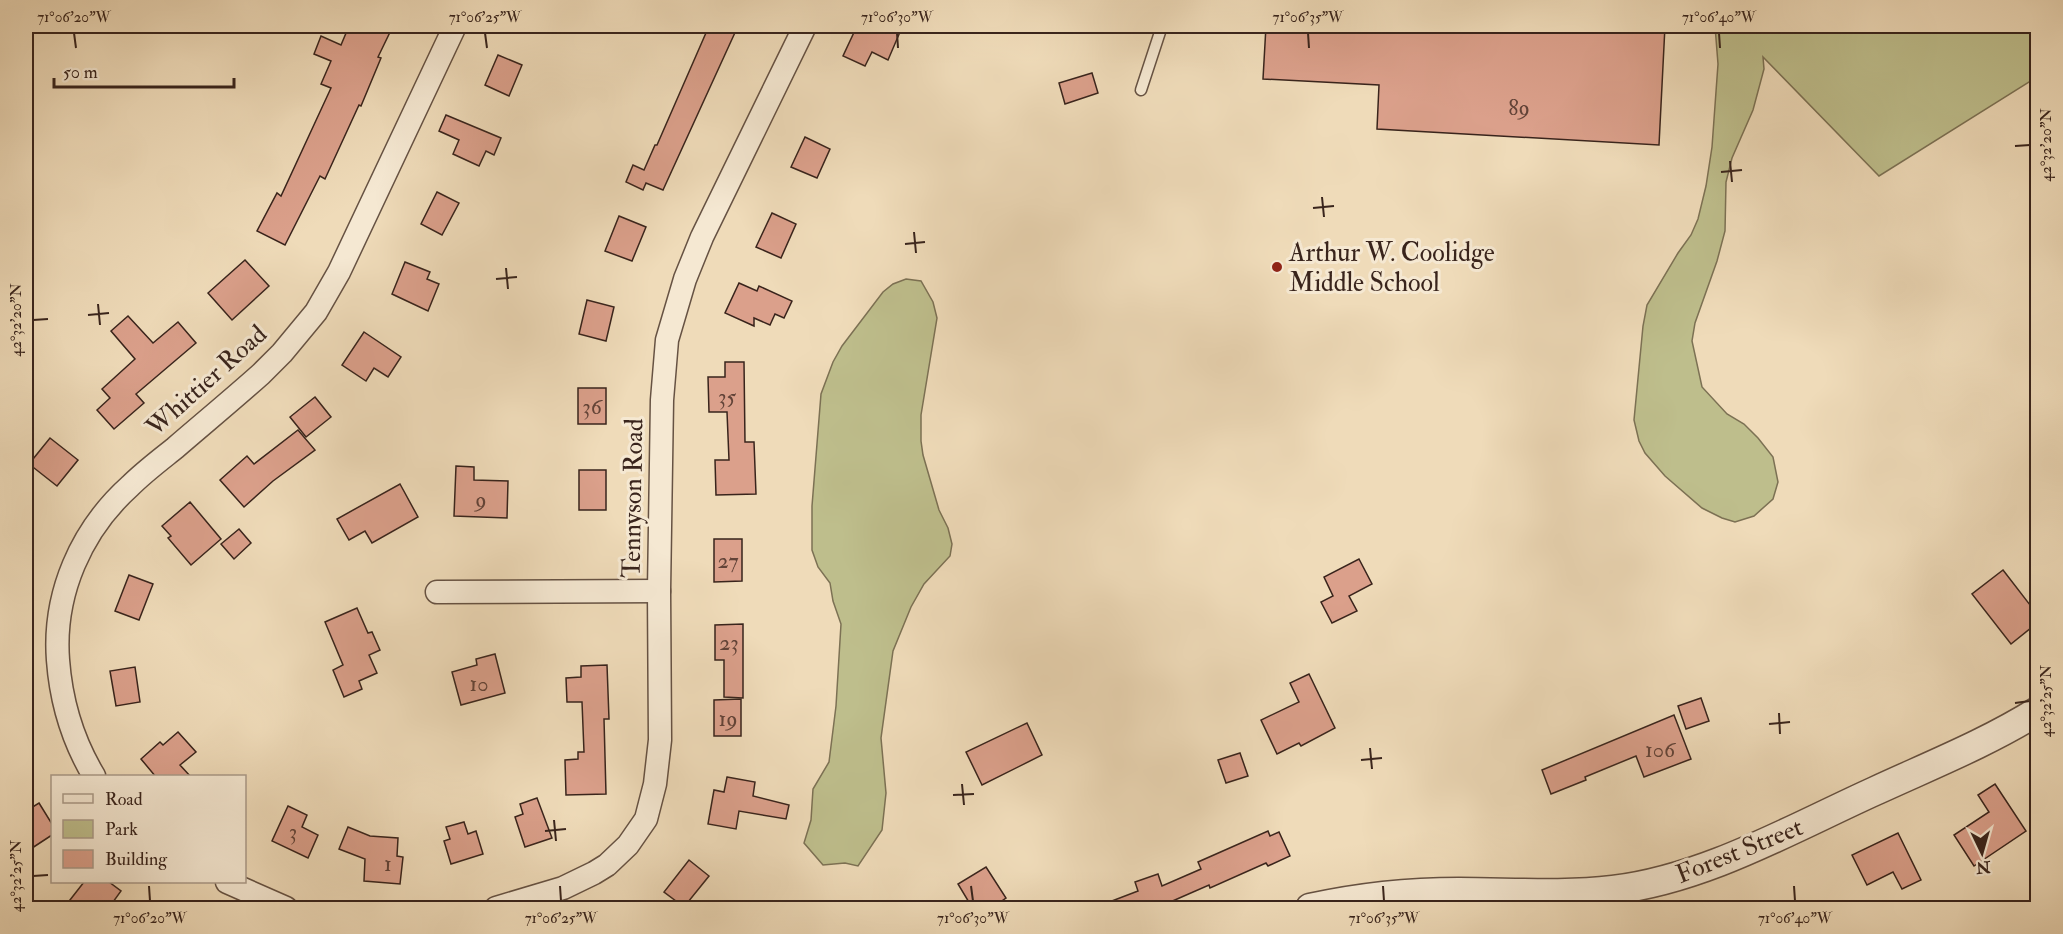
<svg xmlns="http://www.w3.org/2000/svg" width="2063" height="934" font-family="'IM FELL Double Pica',serif">
<rect width="100%" height="100%" fill="#efdbb9"/>
<filter id="stains"><feTurbulence type="fractalNoise" baseFrequency=".00333" numOctaves="4"/><feColorMatrix values="0 0 0 0 .2 0 0 0 0 .09 0 0 0 0 .02 0 0 0 .5 -.17"/></filter>
<radialGradient id="worn" r=".72"><stop offset=".6" stop-color="#630" stop-opacity="0"/><stop offset="1" stop-color="#630" stop-opacity=".3"/></radialGradient>
<!-- green -->
<g fill="#bebe8c" stroke="#7c7154" stroke-width="1.5">
<path d="M1715 26H2038L2037 77 1879 176 1763 57 1764 69 1753 110 1732 158 1726 182 1725 231 1717 261 1695 323 1692 341 1702 387 1727 414 1744 424 1758 438 1773 457 1778 482 1773 499 1754 516 1735 522 1722 518 1702 508 1665 476 1645 453 1639 441 1634 420 1643 326 1647 305 1678 253 1691 235 1698 219 1706 186 1712 147 1718 64Z"/>
<path d="M906 279 921 281 933 302 937 318 921 415V441L923 455 939 510 948 528 952 544 950 556 924 584 911 607 893 651 881 738 886 793 882 830 858 866 845 863 823 865 804 843 811 820 813 789 829 762 836 706 841 624 833 601 830 583 818 567 812 550V506L821 394 833 362 842 346 883 292 893 284Z"/>
</g>
<!-- building -->
<g fill="#dba08b" stroke="#39241c" stroke-width="1.5">
<path d="M349 26H393L378 57 381 58 361 106 359 105 325 179 320 176 285 245 257 231 277 193 281 196 331 88 321 84 331 61 314 54 321 36 341 45Z"/>
<path d="M709 26H738L663 190 646 183 643 190 626 182 633 165 644 170 655 145H657Z"/>
<path d="M857 26H885L900 32 888 60 872 52 865 66 843 56Z"/>
<path d="M1266 26H1665L1659 145 1377 129 1379 85 1263 79Z"/>
<path d="M498 55 522 65 509 96 485 85Z"/>
<path d="M1092 73 1098 93 1065 104 1059 83Z"/>
<path d="M446 115 501 138 494 155 486 151 479 166 453 154 459 140 439 131Z"/>
<path d="M805 137 830 149 817 178 791 167Z"/>
<path d="M437 192 459 203 442 235 421 224Z"/>
<path d="M772 213 796 224 781 258 756 247Z"/>
<path d="M619 216 646 227 632 261 605 251Z"/>
<path d="M245 260 269 286 232 320 208 293Z"/>
<path d="M405 262 430 272 427 279 439 284 428 311 392 294Z"/>
<path d="M739 283 757 291 759 286 792 301 784 318 775 314 770 325 754 318V326L725 313Z"/>
<path d="M587 300 614 307 606 341 579 334Z"/>
<path d="M128 316 153 343 178 322 196 343 136 394 144 403 114 429 97 410 110 398 102 389 135 359 111 331Z"/>
<path d="M364 332 401 357 388 377 374 368 366 381 342 365Z"/>
<path d="M725 362H744L745 442H754L756 494 716 495 715 460H729L727 412H709L708 377H725Z"/>
<rect x="578" y="388" width="28" height="36"/>
<path d="M315 397 331 417 306 437 290 417Z"/>
<path d="M298 430 315 450 273 481 244 507 220 480 247 456 254 464Z"/>
<path d="M50 438 78 460 57 486 29 464Z"/>
<path d="M456 466 474 467V480L508 481 507 518 454 516Z"/>
<rect x="579" y="470" width="27" height="40"/>
<path d="M400 484 418 517 372 543 365 531 349 540 337 519Z"/>
<path d="M190 502 221 539 191 565 168 538 171 536 162 526Z"/>
<path d="M239 529 251 543 234 559 221 544Z"/>
<path d="M714 539H742V581L714 582Z"/>
<path d="M1359 559 1372 584 1349 596 1357 611 1332 623 1321 602 1333 596 1324 577Z"/>
<path d="M2003 570 2037 614V623L2011 644 1972 594Z"/>
<path d="M129 575 153 584 139 620 115 611Z"/>
<path d="M357 608 368 633 372 632 380 650 369 655 377 673 359 681 362 689 344 697 333 670 343 665 325 622Z"/>
<path d="M743 624V698L724 697V660H715V625Z"/>
<path d="M495 654 505 693 461 705 452 672 477 665 476 659Z"/>
<path d="M607 665 609 719H604L606 794 566 795 565 760 578 759V752H584L582 702H567L566 678 581 677V666Z"/>
<path d="M135 667 140 702 116 706 110 671Z"/>
<path d="M1309 674 1335 728 1301 746 1299 743 1277 754 1261 720 1299 702 1290 683Z"/>
<path d="M1701 698 1709 721 1686 729 1678 706Z"/>
<path d="M741 699V736H714V700Z"/>
<path d="M1674 715 1691 759 1644 777 1636 756 1585 777 1586 780 1551 794 1542 770Z"/>
<path d="M1027 723 1042 755 982 785 966 752Z"/>
<path d="M178 732 196 752 180 765 191 777H156L141 759 160 742 163 745Z"/>
<path d="M1240 753 1248 776 1226 783 1218 760Z"/>
<path d="M727 777 755 782 753 796 789 805 786 819 739 811 736 829 708 824 714 790 724 792Z"/>
<path d="M1995 784 2026 831 1974 866 1954 835 1989 812 1978 795Z"/>
<path d="M537 798 552 838 525 847 515 817 523 814 520 804Z"/>
<path d="M39 803 52 824V835L26 852V811Z"/>
<path d="M288 806 307 815 302 827 318 835 308 858 272 841Z"/>
<path d="M464 822 468 834 476 831 483 854 451 864 444 841 450 839 446 827Z"/>
<path d="M348 827 370 836 398 838 397 856 403 857 400 884 364 881 365 859 339 849Z"/>
<path d="M1268 831 1270 836 1279 832 1290 856 1268 866 1266 863 1210 888 1209 885 1168 903 1170 909H1096V907L1138 891 1135 882 1158 874 1162 886 1201 869 1198 862Z"/>
<path d="M1898 833 1921 880 1902 889 1893 872 1867 885 1852 855Z"/>
<path d="M689 860 709 876 684 907 664 892Z"/>
<path d="M986 867 1006 898 990 909H973L958 884Z"/>
<path d="M84 882H109L121 891 108 909H81L70 900Z"/>
</g>
<g fill="none" stroke-linecap="round" stroke-linejoin="round">
<defs>
<path id="service" d="M1141 90 1162 26"/>
<g id="minor">
<path d="M437 592 659 591"/>
<path d="M94 776C73 741 61 701 58 660 53 594 81 530 130 486 144 472 160 460 175 448 204 423 233 399 261 374L282 353 316 312 339 272 455 26"/>
<path d="M227 882 286 908"/>
<path d="M496 908 563 888 594 873 607 865 628 845 646 819 655 784 660 740 659 591 662 400 667 340 685 279 702 237 805 26"/>
</g>
<path id="tertiary" d="M1310 908C1360 897 1408 892 1459 892 1510 892 1562 896 1613 890 1705 879 1791 829 1875 791 1929 766 1987 743 2038 711"/>
</defs>
<!-- service casing -->
<use href="#service" stroke="#665243" stroke-width="13"/>
<!-- minor casing -->
<use href="#minor" stroke="#665243" stroke-width="25"/>
<!-- tertiary casing -->
<use href="#tertiary" stroke="#665243" stroke-width="31"/>
<!-- service -->
<use href="#service" stroke="#f5e8d2" stroke-width="10"/>
<!-- minor -->
<use href="#minor" stroke="#f5e8d2" stroke-width="22"/>
<!-- tertiary -->
<use href="#tertiary" stroke="#f5e8d2" stroke-width="28"/>
</g>
<!-- ticks -->
<path fill="none" stroke="#39241c" stroke-width="2" d="M74 33 76 48M485 33 487 48M897 33 898 48M1308 33 1309 48M1719 33 1720 48M2015 146 2030 145M1730 161 1732 182M1721 172 1742 170M1322 197 1324 217M1313 208 1334 206M914 232 916 253M905 244 925 242M506 268 508 289M496 279 517 277M98 304 100 325M88 315 109 313M33 320 48 319M2015 703 2030 701M1779 713 1780 734M1769 724 1790 722M1370 748 1372 769M1361 760 1382 758M962 784 964 805M953 795 974 794M554 820 556 841M545 831 566 829M33 876 48 875M149 886 150 901M560 886 561 901M971 886 973 901M1383 886 1384 901M1794 886 1795 901"/>
<!-- markers -->
<circle fill="#8f2418" stroke="#f5e8d2" stroke-width="2" cx="1277" cy="267" r="6"/>
<g text-anchor="middle" stroke-width="6" stroke-linejoin="round" paint-order="stroke">
<!-- number labels -->
<g font-size="22" fill="#624338">
<text x="1519" y="115">89</text>
<text x="727" y="404">35</text>
<text x="592" y="414">36</text>
<text x="481" y="507">9</text>
<text x="728" y="568">27</text>
<text x="729" y="650">23</text>
<text x="479" y="691">10</text>
<text x="728" y="726">19</text>
<text x="1660" y="757">106</text>
<text x="293" y="839">3</text>
<text x="388" y="871">1</text>
</g>
<!-- poi labels -->
<g font-size="26" fill="#39241c" stroke="#f5e8d2" text-anchor="start">
<text x="1289" y="261">Arthur W. Coolidge<tspan x="1289" dy="30">Middle School</tspan></text>
</g>
<!-- street labels -->
<g font-size="26" fill="#39241c" stroke="#f5e8d2">
<text transform="translate(206 380) rotate(-42)" y="9">Whittier Road</text>
<text transform="translate(632 498) rotate(-89)" y="9">Tennyson Road</text>
<text transform="translate(1739 850) rotate(-22)" y="9">Forest Street</text>
</g>
</g>
<!-- margin -->
<rect width="2063" height="934" fill="none" stroke="#efdbb9" stroke-width="66"/>
<!-- legend -->
<rect x="51" y="775" width="195" height="108" fill="#f5e8d2" stroke="#aa9a89" stroke-width="1.5"/>
<rect x="63" y="794" width="30" height="9" fill="#f5e8d2" stroke="#aa9a89" stroke-width="1.5"/>
<text x="105" y="805" font-size="18" fill="#39241c">Road</text>
<rect x="63" y="820" width="30" height="18" fill="#bebe8c" stroke="#aa9a89" stroke-width="1.5"/>
<text x="105" y="835" font-size="18" fill="#39241c">Park</text>
<rect x="63" y="850" width="30" height="18" fill="#dba08b" stroke="#aa9a89" stroke-width="1.5"/>
<text x="105" y="865" font-size="18" fill="#39241c">Building</text>
<!-- north arrow -->
<g transform="translate(1982 853) rotate(175)" stroke="#f5e8d2" stroke-width="4.5" paint-order="stroke">
<path d="M0-4.5L10 22L0 15L-10 22Z" fill="#39241c"/>
<text y="-9" font-size="16" font-weight="bold" text-anchor="middle" fill="#39241c">N</text>
</g>
<!-- scale -->
<path d="M54 78v9h180v-9" fill="none" stroke="#39241c" stroke-width="3"/>
<text x="63" y="78" font-size="18" fill="#39241c" stroke="#f5e8d2" stroke-width="4.5" paint-order="stroke">50 m</text>
<rect x="33" y="33" width="1997" height="868" fill="none" stroke="#39241c" stroke-width="2"/>
<g font-size="15" text-anchor="middle" fill="#39241c">
<text x="74" y="22">71°06'20"W</text>
<text x="485" y="22">71°06'25"W</text>
<text x="897" y="22">71°06'30"W</text>
<text x="1308" y="22">71°06'35"W</text>
<text x="1719" y="22">71°06'40"W</text>
<text transform="translate(2046 145) rotate(-90)" y="5">42°32'20"N</text>
<text transform="translate(16 320) rotate(-90)" y="5">42°32'20"N</text>
<text transform="translate(2046 701) rotate(-90)" y="5">42°32'25"N</text>
<text transform="translate(16 876) rotate(-90)" y="5">42°32'25"N</text>
<text x="150" y="923">71°06'20"W</text>
<text x="561" y="923">71°06'25"W</text>
<text x="973" y="923">71°06'30"W</text>
<text x="1384" y="923">71°06'35"W</text>
<text x="1795" y="923">71°06'40"W</text>
</g>
<rect width="100%" height="100%" filter="url(#stains)"/>
<rect width="100%" height="100%" fill="url(#worn)"/>
</svg>
